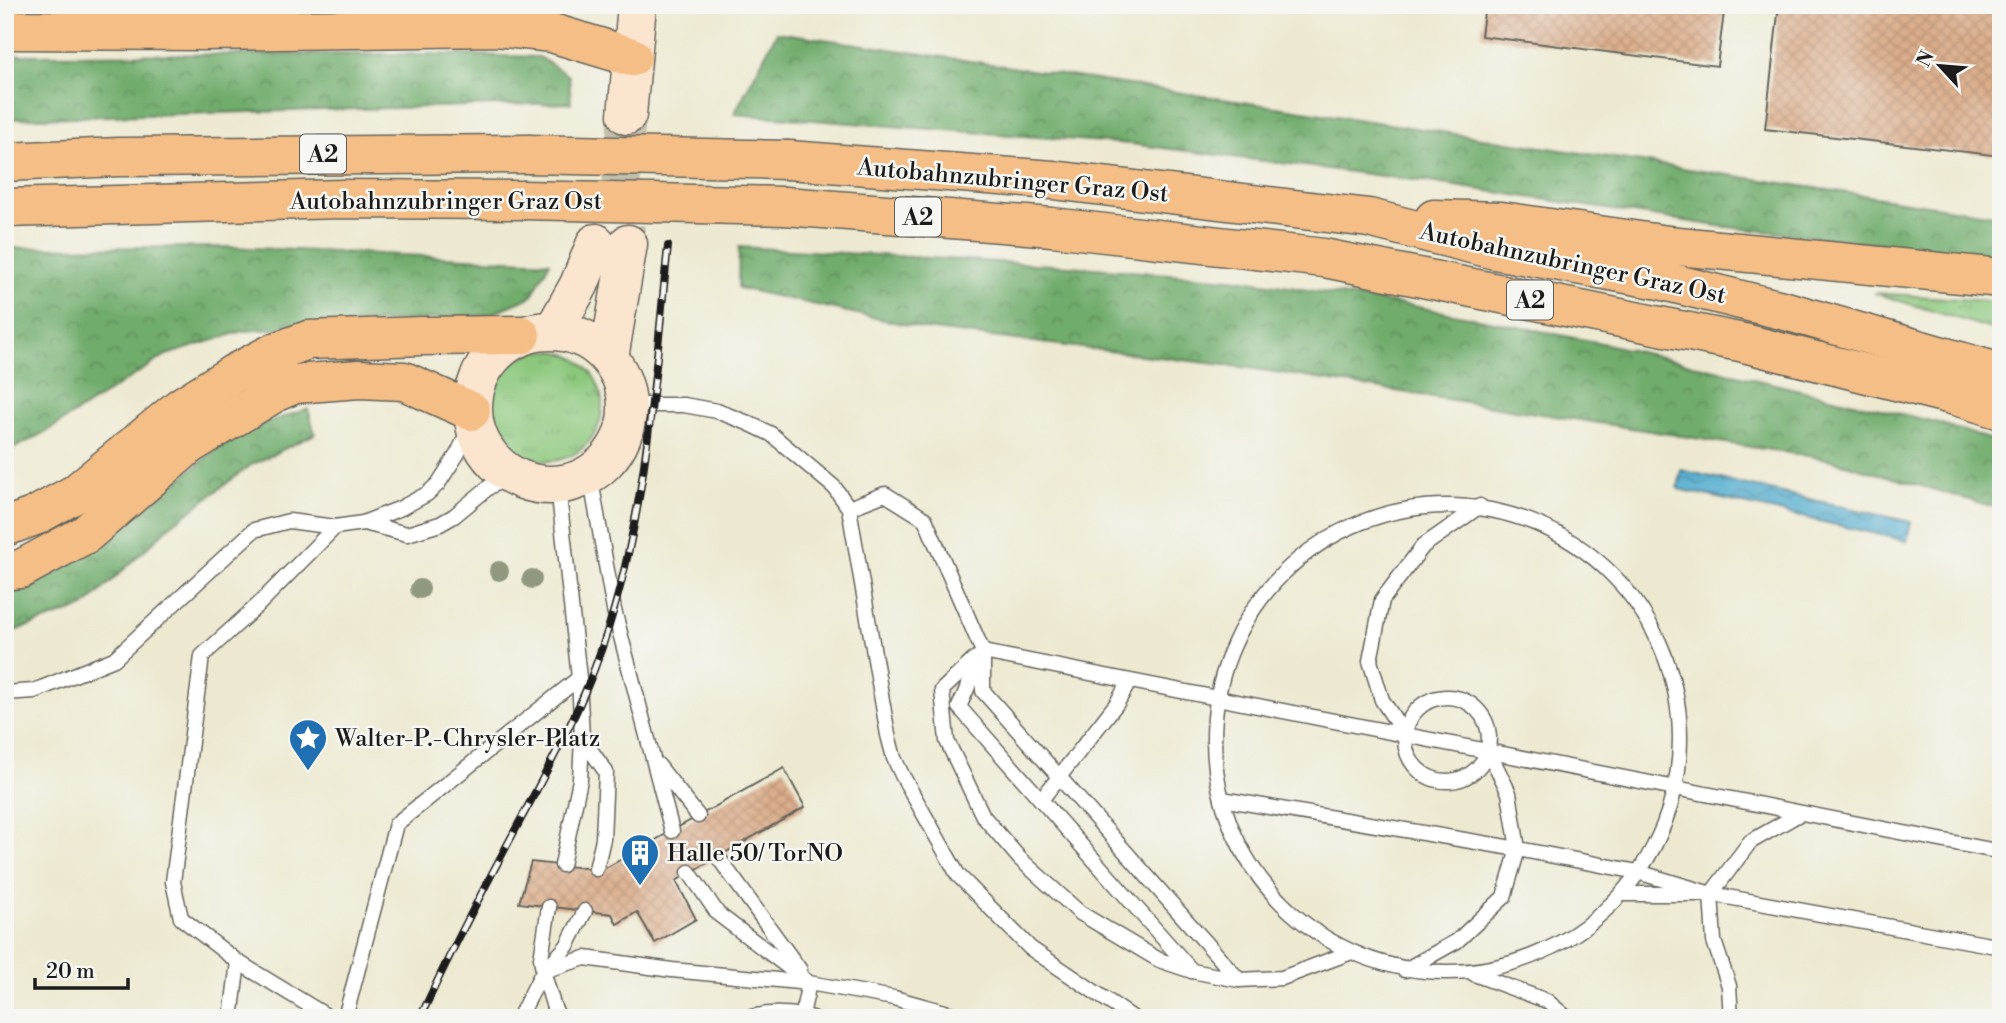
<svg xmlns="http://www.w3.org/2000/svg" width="2006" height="1023" font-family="'Libre Bodoni',serif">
<defs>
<pattern id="grass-tufts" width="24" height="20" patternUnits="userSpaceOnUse" patternTransform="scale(1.75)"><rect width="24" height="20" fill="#8bc77c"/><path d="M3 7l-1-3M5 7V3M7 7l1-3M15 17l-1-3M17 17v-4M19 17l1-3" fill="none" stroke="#77aa6b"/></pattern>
<pattern id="forest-crowns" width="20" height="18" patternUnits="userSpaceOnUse" patternTransform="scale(1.75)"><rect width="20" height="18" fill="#70ac6c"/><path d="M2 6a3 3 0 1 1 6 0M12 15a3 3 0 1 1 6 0" fill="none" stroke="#5b8b58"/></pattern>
<pattern id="water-waves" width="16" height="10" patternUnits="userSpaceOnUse" patternTransform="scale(1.75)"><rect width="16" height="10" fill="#50abce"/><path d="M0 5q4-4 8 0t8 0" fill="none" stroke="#428aa6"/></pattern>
<pattern id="building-cross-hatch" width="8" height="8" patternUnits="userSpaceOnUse" patternTransform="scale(1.75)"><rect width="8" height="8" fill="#dbad8b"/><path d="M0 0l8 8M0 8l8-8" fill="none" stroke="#bb9477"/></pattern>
</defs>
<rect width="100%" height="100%" fill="#f6f6f2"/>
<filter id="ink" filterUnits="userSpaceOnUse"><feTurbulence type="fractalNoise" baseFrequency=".0143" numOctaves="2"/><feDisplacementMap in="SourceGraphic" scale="14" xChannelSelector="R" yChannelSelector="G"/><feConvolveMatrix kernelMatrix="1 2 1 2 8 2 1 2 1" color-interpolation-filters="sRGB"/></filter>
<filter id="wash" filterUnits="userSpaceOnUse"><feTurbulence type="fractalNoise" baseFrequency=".00686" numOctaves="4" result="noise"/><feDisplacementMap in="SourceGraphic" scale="28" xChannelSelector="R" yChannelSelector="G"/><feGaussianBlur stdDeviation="1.57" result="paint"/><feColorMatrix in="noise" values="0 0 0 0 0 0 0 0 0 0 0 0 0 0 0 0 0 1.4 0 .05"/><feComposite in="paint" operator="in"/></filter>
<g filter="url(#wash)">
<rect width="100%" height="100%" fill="#ede9d1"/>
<!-- grass -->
<g fill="url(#grass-tufts)" stroke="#54724c" stroke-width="2">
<path d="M1874 293 2001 302V332Z"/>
<circle cx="547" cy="406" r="55"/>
</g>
<!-- forest -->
<g fill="url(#forest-crowns)" stroke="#466444" stroke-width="2">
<path d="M777 32 2001 216V257L1718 226 1429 182 1131 144 734 114Z"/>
<path d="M429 54 539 57 569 76 571 103 5 119V55Z"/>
<path d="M229 247 550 262 531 297 488 315 243 331 166 355 49 430 5 453V248Z"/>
<path d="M739 247 1069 266 1243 280 1413 306 1606 344 1935 422 2001 443V509L1827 459 1249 368 926 329 738 288Z"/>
<path d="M308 409 315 434 251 465 171 525 84 607 5 634V591L33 585 95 550 237 432Z"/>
</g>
<!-- water -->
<path fill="url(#water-waves)" stroke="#366475" stroke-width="2" d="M1681 470 1911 522 1907 541 1678 489Z"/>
<g id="blocks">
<!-- building -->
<g fill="url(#building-cross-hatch)">
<path d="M1252 5H1281L1280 11Z"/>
<path d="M1485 5H1725L1717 66 1481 36Z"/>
<path d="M1779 5H2001V156L1765 129Z"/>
<path d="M784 768 805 807 676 881 696 919 655 943 637 912 617 924 612 914 519 903 531 862 602 870Z"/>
</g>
</g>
</g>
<g filter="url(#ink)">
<use href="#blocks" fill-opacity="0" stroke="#65645b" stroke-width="2"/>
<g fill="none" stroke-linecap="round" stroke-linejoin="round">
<!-- secondary-tunnel -->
<path stroke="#c3c0ad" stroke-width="38" stroke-dasharray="38 19" stroke-linecap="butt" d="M627 115 620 199 628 244"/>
<defs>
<g id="service">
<path d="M628 405H684L717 411 748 423 771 434 834 487 849 508 888 735 894 758 902 775 958 875 1030 948 1133 1018"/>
<path d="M590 475 614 610 672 831"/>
<path d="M558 486 579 678 582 738 580 780 562 865"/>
<circle cx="1447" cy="739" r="233"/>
<path d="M849 508 885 494 925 519 983 652 2001 852"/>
<path d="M364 523 407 534 440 524 454 516 489 487 512 475"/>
<path d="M976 658 942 690 947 741 983 816 1020 859 1080 913 1159 960 1192 971 1239 980 1282 978 1349 953"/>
<path d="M5 693 34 691 114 659 254 530 289 521 335 527 363 523 401 508 427 494 438 484 458 453 473 421"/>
<circle cx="1447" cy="739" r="42"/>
<path d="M1405 735 1382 700 1370 661 1382 600 1423 546 1480 506"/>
<path d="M582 738 606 772 603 839 596 869"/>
<path d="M658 765 698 816"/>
<path d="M1222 799 1518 849 1638 872 1711 894"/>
<path d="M1041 800 1117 703 1129 682"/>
<path d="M718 857 800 970"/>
<path d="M689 872 718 914 809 983 802 1015"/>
<path d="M1623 894H1711L2001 947"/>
<path d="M545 970 567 946 585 911"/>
<path d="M1405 970 1457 941 1504 897 1518 849 1509 793 1488 750"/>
<path d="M1192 971 959 707 983 652V691L1239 980"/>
<path d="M1474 974 1547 1001 1567 1018"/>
<path d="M231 1018 238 962"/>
<path d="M330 1018 238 962 181 918 173 882 202 656 258 605 335 527"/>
<path d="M345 1018 396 824 579 678"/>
<path d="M519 1018 543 971 541 958 549 907"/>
<path d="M560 1018 554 1008 543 971 585 958 672 970 809 983 894 998 966 1018"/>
<path d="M748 1018C768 1012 793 1013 813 1018"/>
<path d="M1731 1018 1729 986 1714 941 1711 894 1750 842 1799 814"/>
</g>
<g id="secondary">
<path d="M627 115 637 5"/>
<path d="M554 330 579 285 596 243"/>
<circle cx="550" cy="408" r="77"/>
<path d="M609 358 628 244"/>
</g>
<g id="motorway">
<path d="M5 30 205 31 496 27 552 33 632 57"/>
<path d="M789 160 1053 180 1369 218 1495 250 1660 280 1786 311 2001 373"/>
<path d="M5 162 119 157 528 154"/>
<path d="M785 206 1052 227 1324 258 1744 343 1956 396 2001 410"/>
<path d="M5 208 342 199 522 200"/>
<path d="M1434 219 1501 221 1668 245 2001 278"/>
<path d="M5 527 35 516 75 494 182 406 233 374 275 352 308 340 422 336 521 335"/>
<path d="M5 571 21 569 86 534 189 445 276 392 295 384 359 379 404 381 471 411"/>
</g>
</defs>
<!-- service casing -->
<use href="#service" stroke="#65645b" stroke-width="17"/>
<!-- secondary casing -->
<use href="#secondary" stroke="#65645b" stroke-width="41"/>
<!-- motorway casing -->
<use href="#motorway" stroke="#65645b" stroke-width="41"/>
<!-- service -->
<use href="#service" stroke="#fff" stroke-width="14"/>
<!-- secondary -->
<use href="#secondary" stroke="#fbe5cf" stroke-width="38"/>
<!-- motorway -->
<use href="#motorway" stroke="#f5be86" stroke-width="38"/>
<defs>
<path id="rail" d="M420 1018C455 941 496 866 536 791 557 751 579 710 595 667 646 530 653 390 668 246"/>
</defs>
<!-- rail casing -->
<use href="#rail" stroke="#1c1c1c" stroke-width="8"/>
<!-- rail -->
<use href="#rail" stroke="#f6f6f2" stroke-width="5" stroke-dasharray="16" stroke-linecap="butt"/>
<defs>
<g id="motorway-bridge">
<path d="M528 154 789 160"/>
<path d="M522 200 785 206"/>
</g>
</defs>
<!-- motorway-bridge casing -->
<use href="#motorway-bridge" stroke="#65645b" stroke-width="41" stroke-linecap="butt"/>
<!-- motorway-bridge -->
<use href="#motorway-bridge" stroke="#f5be86" stroke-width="38"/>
</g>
<!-- trees -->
<g fill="#909980">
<circle cx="499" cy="571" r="10"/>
<circle cx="532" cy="579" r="10"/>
<circle cx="420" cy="589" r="10"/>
</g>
</g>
<!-- icons -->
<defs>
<symbol id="sight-pin" viewBox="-11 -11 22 30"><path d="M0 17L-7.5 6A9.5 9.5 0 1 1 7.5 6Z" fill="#1f6fb2" stroke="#f6f6f2"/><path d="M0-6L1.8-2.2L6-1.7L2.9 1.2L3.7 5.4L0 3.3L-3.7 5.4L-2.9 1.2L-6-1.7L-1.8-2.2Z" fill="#fff"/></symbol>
<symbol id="building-pin" viewBox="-11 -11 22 30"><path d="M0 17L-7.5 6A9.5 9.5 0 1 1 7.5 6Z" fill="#1f6fb2" stroke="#f6f6f2"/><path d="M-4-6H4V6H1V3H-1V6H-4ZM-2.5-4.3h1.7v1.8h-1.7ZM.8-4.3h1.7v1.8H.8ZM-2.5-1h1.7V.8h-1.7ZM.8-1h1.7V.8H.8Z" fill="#fff"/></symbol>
</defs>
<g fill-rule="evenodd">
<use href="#sight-pin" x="286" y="716" width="44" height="60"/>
<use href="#building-pin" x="618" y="831" width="44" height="60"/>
</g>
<g text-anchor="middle" stroke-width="5" stroke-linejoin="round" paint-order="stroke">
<!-- shield labels -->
<g fill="#f6f6f2" stroke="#5d5d5c" stroke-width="2">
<rect x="300" y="134.5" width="46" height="39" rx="5"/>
<rect x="895" y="197.5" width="46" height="39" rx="5"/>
<rect x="1507" y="280.5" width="46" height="39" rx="5"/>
</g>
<g font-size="23" font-weight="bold" fill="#1c1c1c">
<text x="323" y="162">A2</text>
<text x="918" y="225">A2</text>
<text x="1530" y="308">A2</text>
</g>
<!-- street labels -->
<g font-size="24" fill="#1c1c1c" stroke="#f6f6f2">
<text transform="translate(1013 180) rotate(5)" y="8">Autobahnzubringer Graz Ost</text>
<text x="446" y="209">Autobahnzubringer Graz Ost</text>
<text transform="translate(1573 263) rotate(12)" y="8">Autobahnzubringer Graz Ost</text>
</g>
<!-- poi labels -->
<g font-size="24" fill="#1c1c1c" stroke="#f6f6f2" text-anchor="start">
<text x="335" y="746">Walter-P.-Chrysler-Platz</text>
<text x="667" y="861">Halle 50/ TorNO</text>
</g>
</g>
<!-- margin -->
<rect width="2006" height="1023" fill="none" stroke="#f6f6f2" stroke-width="28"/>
<!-- north arrow -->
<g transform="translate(1940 66) rotate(296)" stroke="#f6f6f2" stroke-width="5" paint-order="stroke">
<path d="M0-5L12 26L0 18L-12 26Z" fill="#1c1c1c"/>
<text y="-10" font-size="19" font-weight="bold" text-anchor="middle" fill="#1c1c1c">N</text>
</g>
<!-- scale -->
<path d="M35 978v10h93v-10" fill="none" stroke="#1c1c1c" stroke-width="3.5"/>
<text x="46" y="978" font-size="21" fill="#1c1c1c" stroke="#f6f6f2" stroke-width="5" paint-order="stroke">20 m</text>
</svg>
